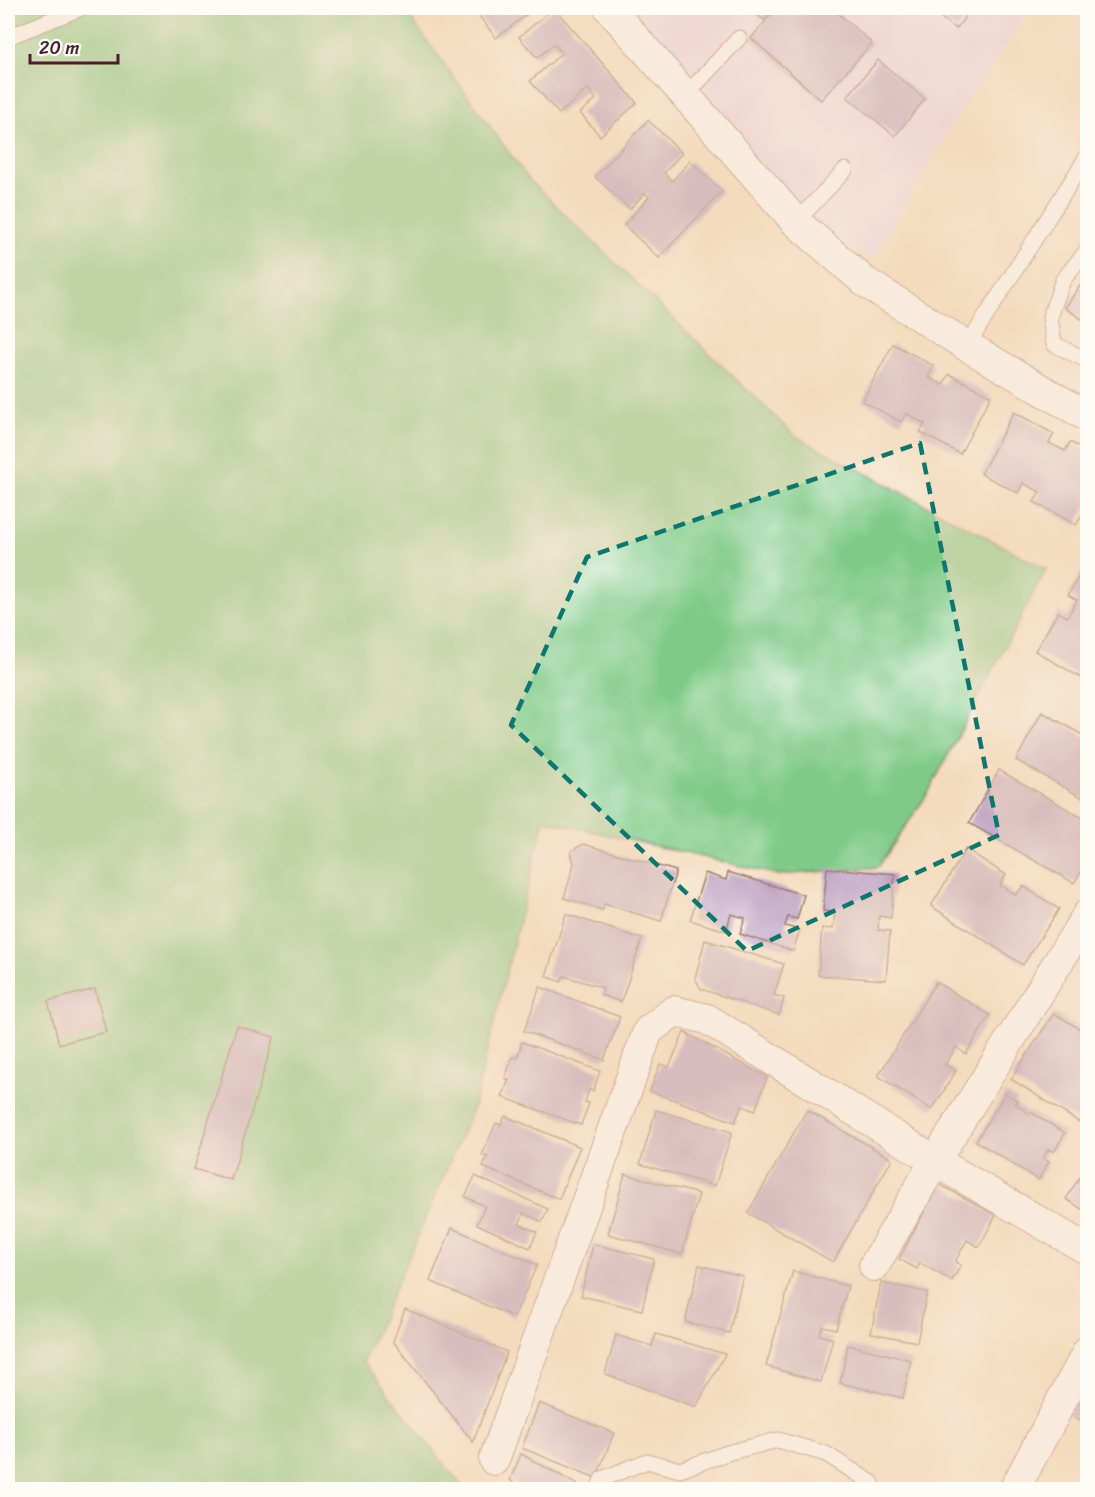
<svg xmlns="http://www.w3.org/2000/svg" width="1095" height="1497" font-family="Sriracha,sans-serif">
<rect width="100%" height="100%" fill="#fdfcf7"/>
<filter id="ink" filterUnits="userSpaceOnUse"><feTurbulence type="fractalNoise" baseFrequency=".0167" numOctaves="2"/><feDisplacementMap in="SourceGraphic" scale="12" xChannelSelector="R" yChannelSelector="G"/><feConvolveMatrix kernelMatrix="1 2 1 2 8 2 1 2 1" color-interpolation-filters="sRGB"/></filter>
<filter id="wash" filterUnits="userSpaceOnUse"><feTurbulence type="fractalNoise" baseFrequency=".008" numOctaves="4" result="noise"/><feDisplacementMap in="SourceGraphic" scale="24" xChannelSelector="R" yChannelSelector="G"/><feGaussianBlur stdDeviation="1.35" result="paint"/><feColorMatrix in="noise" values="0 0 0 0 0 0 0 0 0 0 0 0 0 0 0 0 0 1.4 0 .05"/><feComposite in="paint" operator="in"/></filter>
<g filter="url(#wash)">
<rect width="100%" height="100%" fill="#f4dbbe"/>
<!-- built -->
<path fill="#ead1ec" d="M621 8H1032L960 111 871 261 821 231Z"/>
<!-- green -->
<path fill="#7fca88" stroke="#64745a" stroke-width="1.5" d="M8 8H403L529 180 795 436 1046 569 928 793 878 867 779 875 544 820 473 1108 363 1362 464 1489H8Z"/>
<g id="blocks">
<!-- building -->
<g fill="#b99abe">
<path d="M473 8H535L496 38Z"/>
<path d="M554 8 637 103 600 136 580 113 596 99 588 89 559 114 530 81 562 53 554 44 537 58 519 37Z"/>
<path d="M748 8H774L764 20Z"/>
<path d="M777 8H832L872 43 821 100 751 38Z"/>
<path d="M928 8H972L956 29Z"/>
<path d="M878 60 925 99 895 136 847 97Z"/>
<path d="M648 120 682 153 664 173 672 181 690 161 722 191 659 258 624 225 649 197 645 193 630 209 595 177Z"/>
<path d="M1088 274V323L1065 308Z"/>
<path d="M893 344 934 366 928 377 943 385 949 374 991 396 960 454 920 432 925 424 906 413 901 422 862 401Z"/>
<path d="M1014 412 1054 434 1049 443 1065 451 1070 442 1088 452V504L1076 525 1034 502 1040 492 1023 483 1018 493 981 474Z"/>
<path d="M1088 561V682L1035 651 1058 612 1067 617 1077 600 1068 595Z"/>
<path d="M1042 712 1088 738V801L1016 760Z"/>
<path d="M999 770 1088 821V861L1074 883 969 823Z"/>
<path d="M583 844 676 871 661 921 604 904 603 910 564 898 574 864 571 851Z"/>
<path d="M966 849 1006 875 1000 885 1016 895 1023 886 1059 909 1023 965 931 906Z"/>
<path d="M827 868 895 874 891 918 879 916 878 930 890 931 886 980 818 975 822 928 833 929 835 912 823 911Z"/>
<path d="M728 872 804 895 797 919 788 917 785 926 800 930 793 951 740 934 745 918 731 914 726 931 690 920 705 873 726 880Z"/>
<path d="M566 914 642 939 621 1002 601 995 603 988 564 976 561 982 546 976Z"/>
<path d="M705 940 784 964 774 995 784 998 779 1015 701 989 695 978Z"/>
<path d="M936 982 990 1015 966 1054 956 1047 945 1065 956 1071 932 1110 878 1076Z"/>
<path d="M540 987 620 1017 604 1060 524 1031Z"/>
<path d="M95 989 106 1032 59 1044 48 1001Z"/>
<path d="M1054 1013 1088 1034V1128L1011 1079Z"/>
<path d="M237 1026 274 1037 231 1180 194 1169Z"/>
<path d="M684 1032 767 1077 755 1111 742 1106 735 1122 650 1091 660 1064 669 1067Z"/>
<path d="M522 1042 600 1071 593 1091 589 1089 585 1102 589 1103 581 1125 502 1097 509 1080 505 1078 512 1057 517 1058Z"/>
<path d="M1005 1093 1018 1101 1015 1104 1030 1114 1031 1112 1065 1133 1054 1152 1049 1149 1043 1158 1049 1162 1038 1180 976 1141Z"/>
<path d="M656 1110 732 1132 715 1186 640 1164Z"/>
<path d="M807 1110 892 1159 833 1262 748 1213Z"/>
<path d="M505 1116 580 1147 559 1199 483 1167 487 1157 482 1155 496 1123 501 1125Z"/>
<path d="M1088 1163V1213L1066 1199Z"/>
<path d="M625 1174 699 1194 682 1254 608 1234Z"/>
<path d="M475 1176 548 1209 542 1222 524 1213 519 1224 537 1232 530 1248 477 1224 485 1206 465 1197Z"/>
<path d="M939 1184 996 1215 979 1247 967 1240 955 1262 961 1265 952 1281 920 1263 917 1269 899 1259Z"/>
<path d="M452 1228 537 1265 514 1317 430 1281Z"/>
<path d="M593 1244 654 1259 642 1310 581 1296Z"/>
<path d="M699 1265 743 1276 729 1333 685 1322Z"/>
<path d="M793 1271 848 1286 836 1329 822 1326 819 1335 833 1339 821 1382 766 1366Z"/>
<path d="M881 1283 927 1292 917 1342 871 1333Z"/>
<path d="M405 1309 507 1352 473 1442 393 1341Z"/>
<path d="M656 1334 725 1354 696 1407 605 1374 616 1335 652 1346Z"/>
<path d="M848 1345 911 1360 903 1398 840 1383Z"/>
<path d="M1088 1378V1424L1068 1414Z"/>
<path d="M539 1403 614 1433 596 1478 522 1448Z"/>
<path d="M521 1454 587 1490H522L510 1480Z"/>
</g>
</g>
</g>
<g filter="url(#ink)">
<use href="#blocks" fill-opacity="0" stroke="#9f7d74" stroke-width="1.5"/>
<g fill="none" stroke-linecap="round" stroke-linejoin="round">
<defs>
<g id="service">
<path d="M8 37 81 8"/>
<path d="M686 95 739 38"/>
<path d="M796 222 845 170"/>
<path d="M1088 249 1063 280 1050 317 1054 344 1088 361"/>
<path d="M967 346 1088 155"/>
<path d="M598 1490 602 1479 647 1461 680 1470 727 1453 778 1440 826 1454 872 1483"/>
</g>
<g id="minor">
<path d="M609 8 796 222 865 282 967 346 1088 417"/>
<path d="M874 1266 935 1161 1088 914"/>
<path d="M494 1460 648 1031 674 1011 707 1019 935 1161 1088 1250"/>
<path d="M1014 1490 1088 1351"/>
</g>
</defs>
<!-- service casing -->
<use href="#service" stroke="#9f7d74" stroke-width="17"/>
<!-- minor casing -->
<use href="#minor" stroke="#9f7d74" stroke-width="32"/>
<!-- service -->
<use href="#service" stroke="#fff" stroke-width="15"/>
<!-- minor -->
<use href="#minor" stroke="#fff" stroke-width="30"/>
</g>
</g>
<!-- marked area -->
<path d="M0 0H1095V1497H0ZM920 443 999 835 747 951 511 725 587 557Z" fill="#f4dbbe" fill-opacity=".55" fill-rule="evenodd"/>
<path fill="none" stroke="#0f766e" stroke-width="4.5" stroke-dasharray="12 8" stroke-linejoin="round" d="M920 443 999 835 747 951 511 725 587 557Z"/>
<!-- margin -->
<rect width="1095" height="1497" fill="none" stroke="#fdfcf7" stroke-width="30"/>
<!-- scale -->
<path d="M30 54v9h88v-9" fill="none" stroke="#4a1f2b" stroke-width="3"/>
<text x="39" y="54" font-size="18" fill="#4a1f2b" stroke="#fdfcf7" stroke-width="4.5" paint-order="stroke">20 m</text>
</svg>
